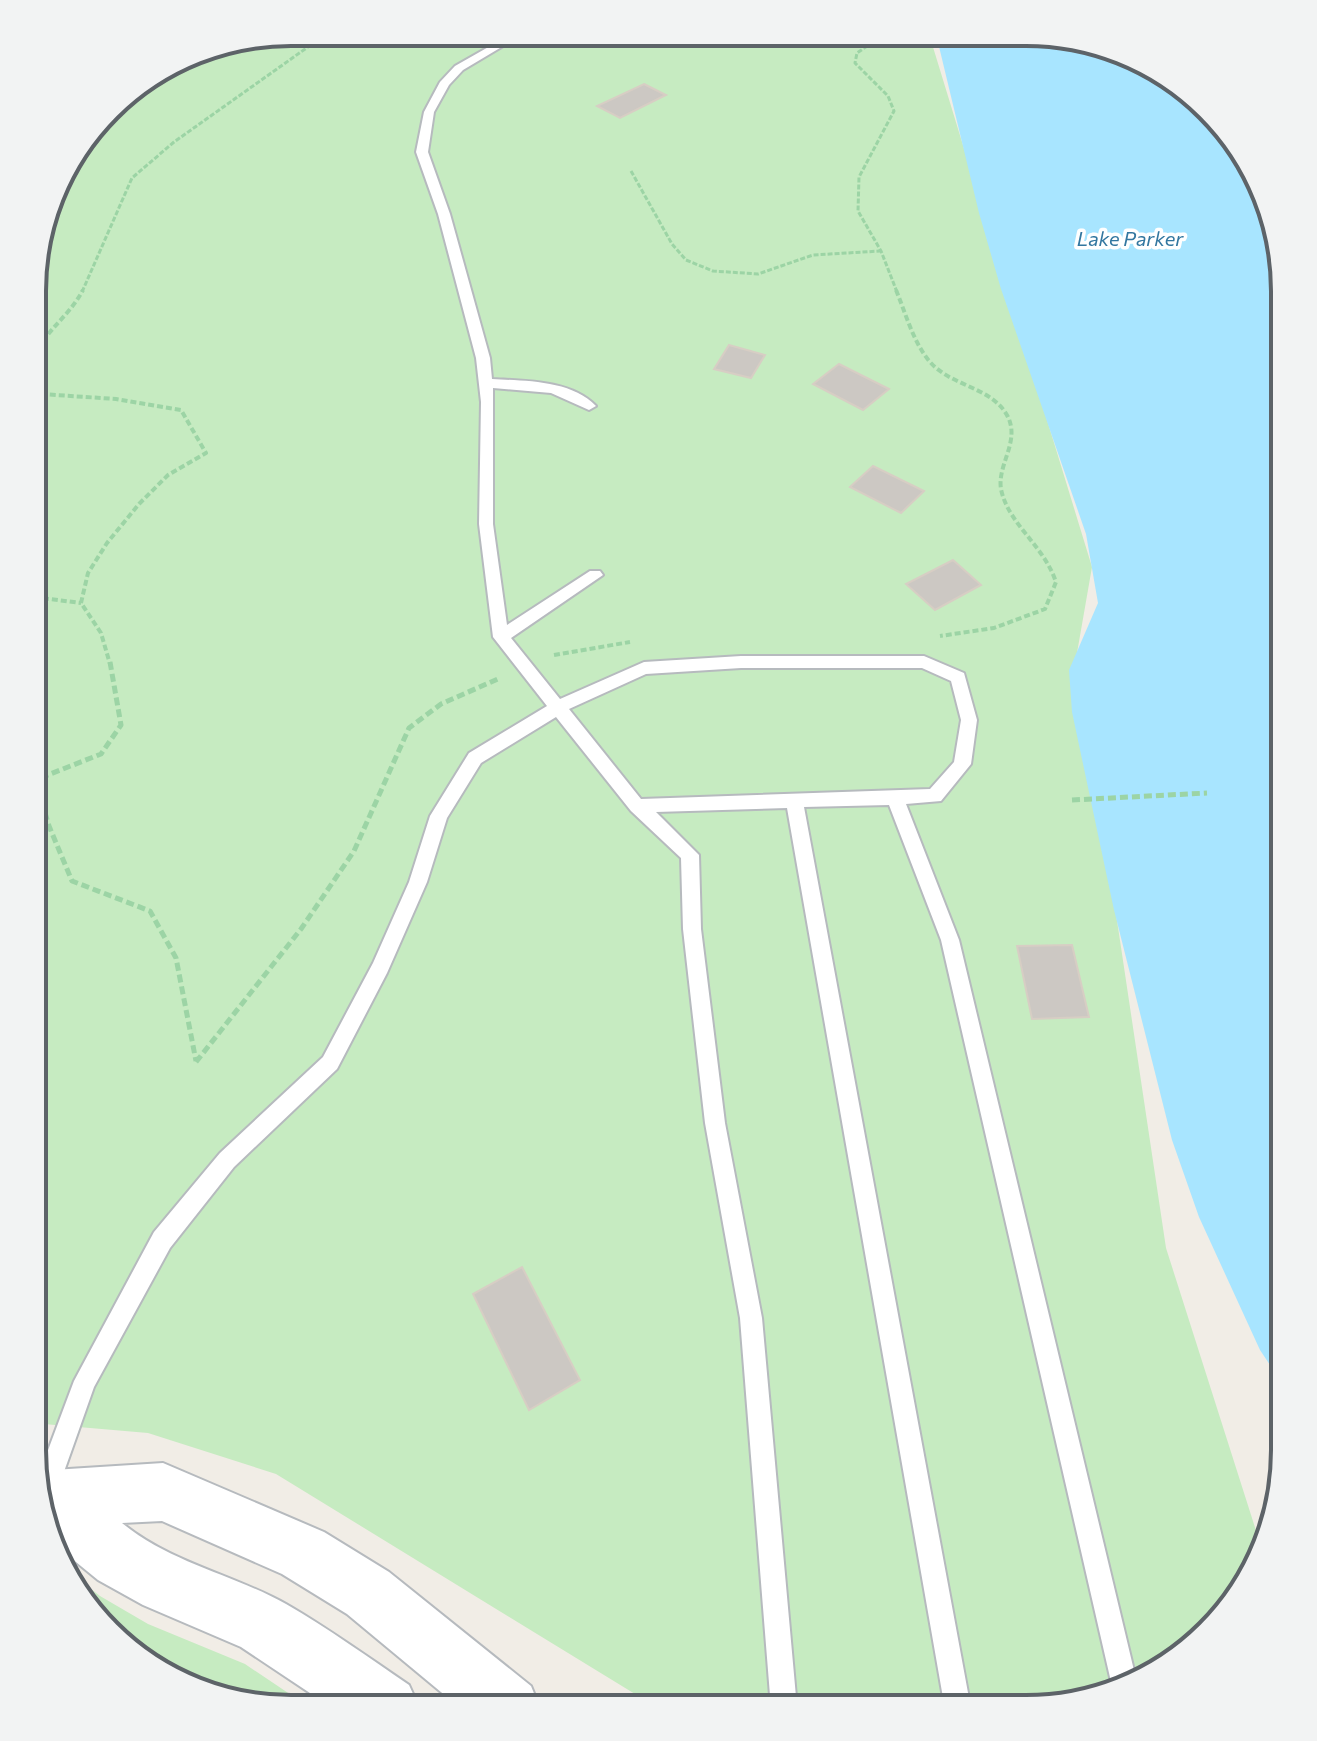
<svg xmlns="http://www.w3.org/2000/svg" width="1317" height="1741" font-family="Commissioner,sans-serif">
<rect width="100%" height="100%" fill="#f1ede6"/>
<!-- green -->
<g fill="#c6ebc1">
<path d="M291 32 929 34 1092 567 1077 653 1166 1248 1259 1540 1241 1594 1141 1682 1026 1709 644 1708 635 1694 276 1474 148 1433 32 1423 34 257 66 162 121 96 207 46Z"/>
<path d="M58 1563 100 1596 148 1624 245 1664 309 1707H258L147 1665Z"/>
</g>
<!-- water -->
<path fill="#a8e5ff" d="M936 34H1060L1183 85 1258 176 1285 291 1284 1386 1260 1350 1199 1217 1172 1140 1114 910 1072 712 1069 670 1098 603 1086 534 1001 289 979 213Z"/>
<!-- building -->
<g fill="#ccc8c3" stroke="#d7cec4" stroke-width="2">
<path d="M644 84 666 95 620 118 597 106Z"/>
<path d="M729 345 765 355 751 378 714 369Z"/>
<path d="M839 364 889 389 863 410 813 384Z"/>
<path d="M873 466 924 491 901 513 850 487Z"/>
<path d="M953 560 981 585 935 610 906 584Z"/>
<path d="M1072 945 1089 1017 1032 1019 1017 946Z"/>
<path d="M522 1267 580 1380 529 1410 473 1294Z"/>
</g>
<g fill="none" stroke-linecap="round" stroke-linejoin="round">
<defs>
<path id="service" d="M513 33H525L463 70 449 85 434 112 428 152 450 214 490 358 492 379C526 381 571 380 596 406L589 410 551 393 493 388V524L507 625 590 571H600L603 575 511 638 560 699 644 662 741 656H924L964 673 977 720 971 764 941 801 906 804 959 940 1137 1683 1113 1689 1112 1686 941 940 889 805 804 807 971 1709H945L787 808 656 812 699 855 701 929 725 1123 762 1318 797 1708H771L740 1318 705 1123 683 929 681 858 631 811 556 717 481 763 447 818 427 882 387 973 337 1069 234 1167 170 1248 94 1387 55 1497 51 1505 46 1508 38 1477 74 1381 154 1232 220 1153 323 1057 373 963 409 882 430 816 469 753 547 706 493 637 479 524 481 402 476 358 438 214 416 152 424 112 440 82 455 66ZM741 668H922L951 681 961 720 954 762 930 789 641 799 569 709 646 674Z"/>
<path id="tertiary" d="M163 1463 324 1532 389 1572 531 1686 540 1708 459 1707 347 1614 282 1574 162 1521 122 1523C171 1563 232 1574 286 1604 328 1628 369 1658 409 1685L419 1707H331L241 1647 143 1605 98 1580 54 1544 37 1471Z"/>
</defs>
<!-- service casing -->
<use href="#service" stroke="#b6babe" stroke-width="4"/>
<!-- tertiary casing -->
<use href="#tertiary" stroke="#b6babe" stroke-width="4"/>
<!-- path-far2 -->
<g stroke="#9cd4a5" stroke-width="3" stroke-dasharray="5 2" stroke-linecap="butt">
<path d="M885 34 857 53 855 63 888 96 894 111 859 177 858 211 881 251 897 292"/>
<path d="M631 171 672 244 686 260 713 271 758 274 813 255 880 251"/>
<path d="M82 292 132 178 174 142 329 32"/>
</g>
<!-- path-far1 -->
<g stroke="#9cd4a5" stroke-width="4" stroke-dasharray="6 3" stroke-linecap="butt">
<path d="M896 290C906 314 913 342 930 362 952 387 993 387 1008 417 1020 442 997 465 1001 489 1008 524 1043 544 1056 582L1045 609 994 628 940 636"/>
<path d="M34 357C48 327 68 318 83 290"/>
<path d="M34 388 41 394 116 399 181 410 206 453 168 475 139 504 107 543 88 573 81 603 101 633 110 664"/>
<path d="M34 597 81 603"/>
<path d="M554 655 630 642"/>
</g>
<!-- path -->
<g stroke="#9cd4a5" stroke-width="5" stroke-dasharray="8 4" stroke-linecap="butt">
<path d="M110 662 121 725 101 754 35 780 49 826 72 881 150 911 176 958 196 1061"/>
<path d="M1072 800 1207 793"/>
<path d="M196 1062 301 929 354 851 409 728 441 704 500 678"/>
</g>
<!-- service -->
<use href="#service" fill="#fff" fill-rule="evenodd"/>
<!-- tertiary -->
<use href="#tertiary" fill="#fff" fill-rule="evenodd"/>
</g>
<g text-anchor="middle" stroke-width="7" stroke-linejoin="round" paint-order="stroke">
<!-- far-water labels -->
<g font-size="20" font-style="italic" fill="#3377a0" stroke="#fff">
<text x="1130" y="246">Lake Parker</text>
</g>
</g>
<!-- crop -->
<path d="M0 0H1317V1741H0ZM291 46H1026A245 245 0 0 1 1271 291V1450A245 245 0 0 1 1026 1695H291A245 245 0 0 1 46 1450V291A245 245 0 0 1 291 46Z" fill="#f2f3f3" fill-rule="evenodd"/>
<path fill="none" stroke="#5d6368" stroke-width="4" d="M291 46H1026A245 245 0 0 1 1271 291V1450A245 245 0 0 1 1026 1695H291A245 245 0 0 1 46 1450V291A245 245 0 0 1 291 46Z"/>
</svg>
